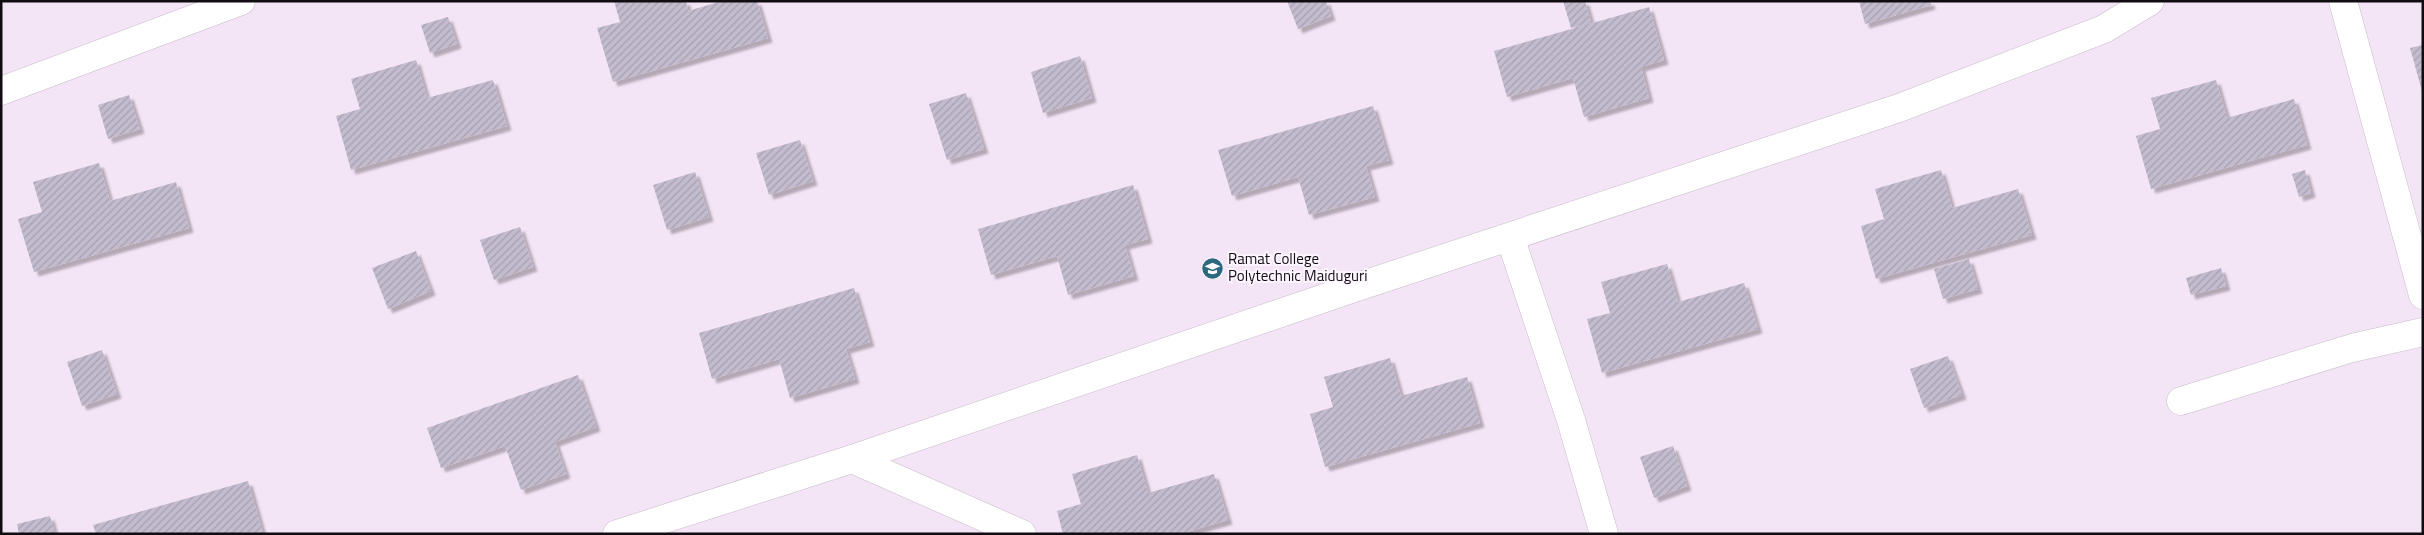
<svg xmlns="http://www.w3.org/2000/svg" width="2424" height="535" font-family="'Titillium Web',sans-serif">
<defs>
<pattern id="building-hatch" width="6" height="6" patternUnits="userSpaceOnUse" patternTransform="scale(1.25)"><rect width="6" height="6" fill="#c3bccf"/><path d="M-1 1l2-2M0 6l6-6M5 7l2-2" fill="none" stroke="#a6a0b1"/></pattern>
<filter id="shadow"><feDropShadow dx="4.5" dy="4.5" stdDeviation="1" flood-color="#0004"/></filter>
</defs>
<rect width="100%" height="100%" fill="#f4e5f6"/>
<!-- building -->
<g fill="url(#building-hatch)" filter="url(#shadow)">
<path d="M614 1H686L688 11 722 1H757L768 38 613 82 597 28 620 22Z"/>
<path d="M1287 1H1326L1331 16 1298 29Z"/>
<path d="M1563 1H1585L1591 22 1571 28Z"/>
<path d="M1859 1H1930L1931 5 1865 24Z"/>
<path d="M1649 7 1664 60 1641 67 1649 98 1584 117 1573 78 1507 97 1494 51Z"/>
<path d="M448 17 457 44 430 53 421 25Z"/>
<path d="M2423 45V91H2422L2410 48Z"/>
<path d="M1080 56 1092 98 1043 113 1031 72Z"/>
<path d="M416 60 427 98 493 80 507 126 351 170 336 116 360 109 351 79Z"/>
<path d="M2216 80 2227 118 2294 99 2307 145 2151 189 2136 136 2160 129 2151 98Z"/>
<path d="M966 93 984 149 947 160 929 104Z"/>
<path d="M129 95 140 129 108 139 98 105Z"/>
<path d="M1373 106 1389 160 1366 166 1375 197 1309 215 1298 177 1232 196 1218 150Z"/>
<path d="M800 140 813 181 769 195 756 153Z"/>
<path d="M99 163 110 201 176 182 189 228 34 272 18 219 42 212 33 182Z"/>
<path d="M1941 170 1952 208 2018 189 2032 235 1876 279 1861 226 1884 219 1875 189Z"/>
<path d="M2305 170 2311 193 2299 197 2292 174Z"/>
<path d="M695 172 709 217 667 230 653 185Z"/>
<path d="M1133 185 1148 239 1125 245 1134 276 1068 295 1057 256 991 275 978 229Z"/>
<path d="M520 227 533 267 494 280 480 240Z"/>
<path d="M416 251 431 291 388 309 372 268Z"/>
<path d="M1969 259 1978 289 1943 299 1934 269Z"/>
<path d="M1667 264 1678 302 1744 283 1758 329 1602 373 1587 319 1610 313 1601 282Z"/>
<path d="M2221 268 2226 286 2191 295 2186 278Z"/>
<path d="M854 288 870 342 846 349 855 379 790 398 779 359 712 379 699 333Z"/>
<path d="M102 350 117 394 82 406 67 362Z"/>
<path d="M1948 356 1962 395 1924 408 1910 369Z"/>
<path d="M1390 358 1401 396 1467 377 1480 423 1325 467 1310 414 1333 407 1324 377Z"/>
<path d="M578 375 596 427 555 442 566 474 521 490 505 446 441 468 427 428Z"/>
<path d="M1673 446 1687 486 1654 498 1640 457Z"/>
<path d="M1137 455 1148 493 1214 474 1228 520 1180 534H1063L1057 511 1081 504 1072 474Z"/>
<path d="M248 481 263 534H96L93 525Z"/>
<path d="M50 516 55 534H19L17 524Z"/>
</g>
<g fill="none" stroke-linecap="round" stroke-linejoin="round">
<defs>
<g id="minor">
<path d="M2343 1 2423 295"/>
<path d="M1 91 241 1"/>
<path d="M1510 237 1571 420 1604 534"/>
<path d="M2181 401 2352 348 2423 332"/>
<path d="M852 459 1022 534"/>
<path d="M617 534 852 459 1351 289 1899 108 2104 29 2150 1"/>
</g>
</defs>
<!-- minor casing -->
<use href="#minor" stroke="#c8baca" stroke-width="29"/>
<!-- minor -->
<use href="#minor" stroke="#fff" stroke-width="28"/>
</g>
<!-- icons -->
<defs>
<symbol id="school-disc" viewBox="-11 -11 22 22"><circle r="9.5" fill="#2c697f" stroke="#fdf5ff"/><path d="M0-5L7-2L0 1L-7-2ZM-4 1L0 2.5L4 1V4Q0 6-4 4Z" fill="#fff"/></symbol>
</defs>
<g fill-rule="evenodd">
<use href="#school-disc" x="1200" y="256" width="25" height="25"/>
</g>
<g text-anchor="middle" stroke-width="4" stroke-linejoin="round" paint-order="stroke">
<!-- poi labels -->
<g font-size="15" fill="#110c12" stroke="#fdf5ff" text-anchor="start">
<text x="1228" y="264">Ramat College<tspan x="1228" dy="17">Polytechnic Maiduguri</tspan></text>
</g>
</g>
<!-- border -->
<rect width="2424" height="535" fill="none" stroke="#110c12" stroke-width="5"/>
</svg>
